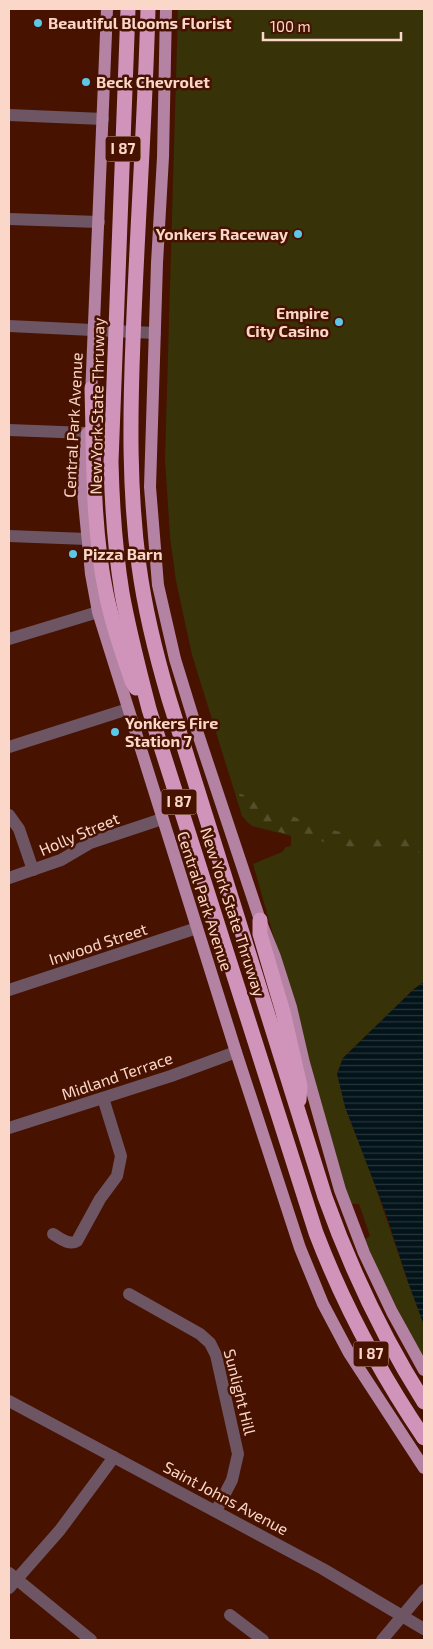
<svg xmlns="http://www.w3.org/2000/svg" width="433" height="1649" font-family="'Exo 2',sans-serif">
<defs>
<pattern id="forest-firs" width="22" height="20" patternUnits="userSpaceOnUse" patternTransform="scale(1.25)"><rect width="22" height="20" fill="#373208"/><path d="M5 1l3.5 6h-7zM16 11l3.5 6h-7z" fill="#554f2b"/></pattern>
<pattern id="water-rules" width="6" height="5" patternUnits="userSpaceOnUse" patternTransform="scale(1.25)"><rect width="6" height="5" fill="#021319"/><path d="M0 2.5h6" fill="none" stroke="#283539"/></pattern>
</defs>
<rect width="100%" height="100%" fill="#471200"/>
<!-- grass -->
<path fill="#373208" d="M178 9H424V982L414 989 343 1058 337 1074 408 1282 424 1325V1362L363 1240 370 1236 359 1204H350L253 864 282 852 286 847 291 846V836L252 826 242 816 192 655 176 581 170 537 165 459Z"/>
<!-- forest -->
<path fill="url(#forest-firs)" d="M239 794 251 795 294 817 336 831 365 836H418L424 833V853L354 848 290 835 248 823 243 815Z"/>
<!-- water -->
<path fill="url(#water-rules)" d="M424 982V1325L408 1282 386 1214 345 1107 337 1074 343 1058 414 989Z"/>
<g fill="none" stroke-linecap="round" stroke-linejoin="round">
<!-- minor -->
<g stroke="#6d5564" stroke-width="12">
<path d="M9 115 103 119"/>
<path d="M9 219 99 222"/>
<path d="M9 326 155 333"/>
<path d="M9 430 87 433"/>
<path d="M9 536 87 539"/>
<path d="M9 639 98 612"/>
<path d="M9 747 128 709"/>
<path d="M9 815 19 829 33 870"/>
<path d="M9 878 61 860 90 843 162 819"/>
<path d="M9 990 197 928"/>
<path d="M9 1128 171 1076 236 1052"/>
<path d="M53 1234C60 1238 69 1246 77 1241L100 1199 117 1176 121 1156 103 1098"/>
<path d="M129 1294 200 1334 210 1343 216 1355 238 1454 232 1480 216 1511"/>
<path d="M9 1401 323 1569 424 1629"/>
<path d="M9 1573 91 1640"/>
<path d="M9 1588 60 1530 114 1457"/>
<path d="M230 1615 263 1640"/>
<path d="M382 1640 424 1590"/>
</g>
<!-- major -->
<g stroke="#b482a2" stroke-width="12">
<path d="M166 9 163 157 157 263 150 487 158 585 175 659 199 737 260 920 275 957 291 1007 304 1063 340 1190 364 1253 392 1312 424 1370"/>
<path d="M91 396 107 9"/>
<path d="M87 433 83 492 91 574 98 612 236 1052 300 1248 323 1304 349 1353 424 1468"/>
</g>
<!-- highway -->
<g stroke="#d094ba" stroke-width="15">
<path d="M128 9 111 462C112 506 115 549 122 593 129 632 139 670 149 709L316 1233C344 1306 380 1373 424 1438"/>
<path d="M148 9C145 119 137 230 133 340 130 416 129 491 139 566 145 611 156 655 169 699L325 1197C351 1270 383 1337 424 1402"/>
<path d="M92 388C94 456 92 526 106 593 112 623 122 652 132 681L136 688"/>
<path d="M260 920V934L283 1012 300 1086 299 1100"/>
</g>
</g>
<!-- markers -->
<g fill="#5dc7e8" stroke="#471200" stroke-width="2">
<circle cx="38" cy="23" r="5"/>
<circle cx="86" cy="82" r="5"/>
<circle cx="298" cy="234" r="5"/>
<circle cx="339" cy="322" r="5"/>
<circle cx="73" cy="554" r="5"/>
<circle cx="115" cy="732" r="5"/>
</g>
<g text-anchor="middle" stroke-width="5" stroke-linejoin="round" paint-order="stroke">
<!-- shield labels -->
<g fill="#471200" stroke="#c59c8d" stroke-width="1">
<rect x="105.5" y="136.5" width="35" height="25" rx="4"/>
<rect x="161.5" y="789.5" width="35" height="25" rx="4"/>
<rect x="353.5" y="1341.5" width="35" height="25" rx="4"/>
</g>
<g font-size="15" font-weight="bold" fill="#fbd7ca">
<text x="123" y="154">I 87</text>
<text x="179" y="807">I 87</text>
<text x="371" y="1359">I 87</text>
</g>
<!-- poi labels -->
<g font-size="16" font-weight="bold" fill="#fbd7ca" stroke="#471200" text-anchor="start">
<text x="48" y="29">Beautiful Blooms Florist</text>
<text x="96" y="88">Beck Chevrolet</text>
<text x="288" y="240" text-anchor="end">Yonkers Raceway</text>
<text x="329" y="319" text-anchor="end">Empire<tspan x="329" dy="18">City Casino</tspan></text>
<text x="83" y="560">Pizza Barn</text>
<text x="125" y="729">Yonkers Fire<tspan x="125" dy="18">Station 7</tspan></text>
</g>
<!-- street labels -->
<g font-size="16" fill="#fbd7ca" stroke="#471200">
<text transform="translate(97 406) rotate(-89)" y="6">New York State Thruway</text>
<text transform="translate(73 425) rotate(-87)" y="6">Central Park Avenue</text>
<text transform="translate(79 834) rotate(-23)" y="6">Holly Street</text>
<text transform="translate(205 901) rotate(72)" y="6">Central Park Avenue</text>
<text transform="translate(233 912) rotate(72)" y="6">New York State Thruway</text>
<text transform="translate(98 944) rotate(-18)" y="6">Inwood Street</text>
<text transform="translate(117 1076) rotate(-19)" y="6">Midland Terrace</text>
<text transform="translate(240 1392) rotate(76)" y="6">Sunlight Hill</text>
<text transform="translate(226 1498) rotate(28)" y="6">Saint Johns Avenue</text>
</g>
</g>
<!-- border -->
<rect width="433" height="1649" fill="none" stroke="#fbd7ca" stroke-width="20"/>
<!-- scale -->
<path d="M263 32v8h138v-8" fill="none" stroke="#fbd7ca" stroke-width="2.5"/>
<text x="270" y="32" font-size="15" fill="#fbd7ca" stroke="#471200" stroke-width="4" paint-order="stroke">100 m</text>
</svg>
